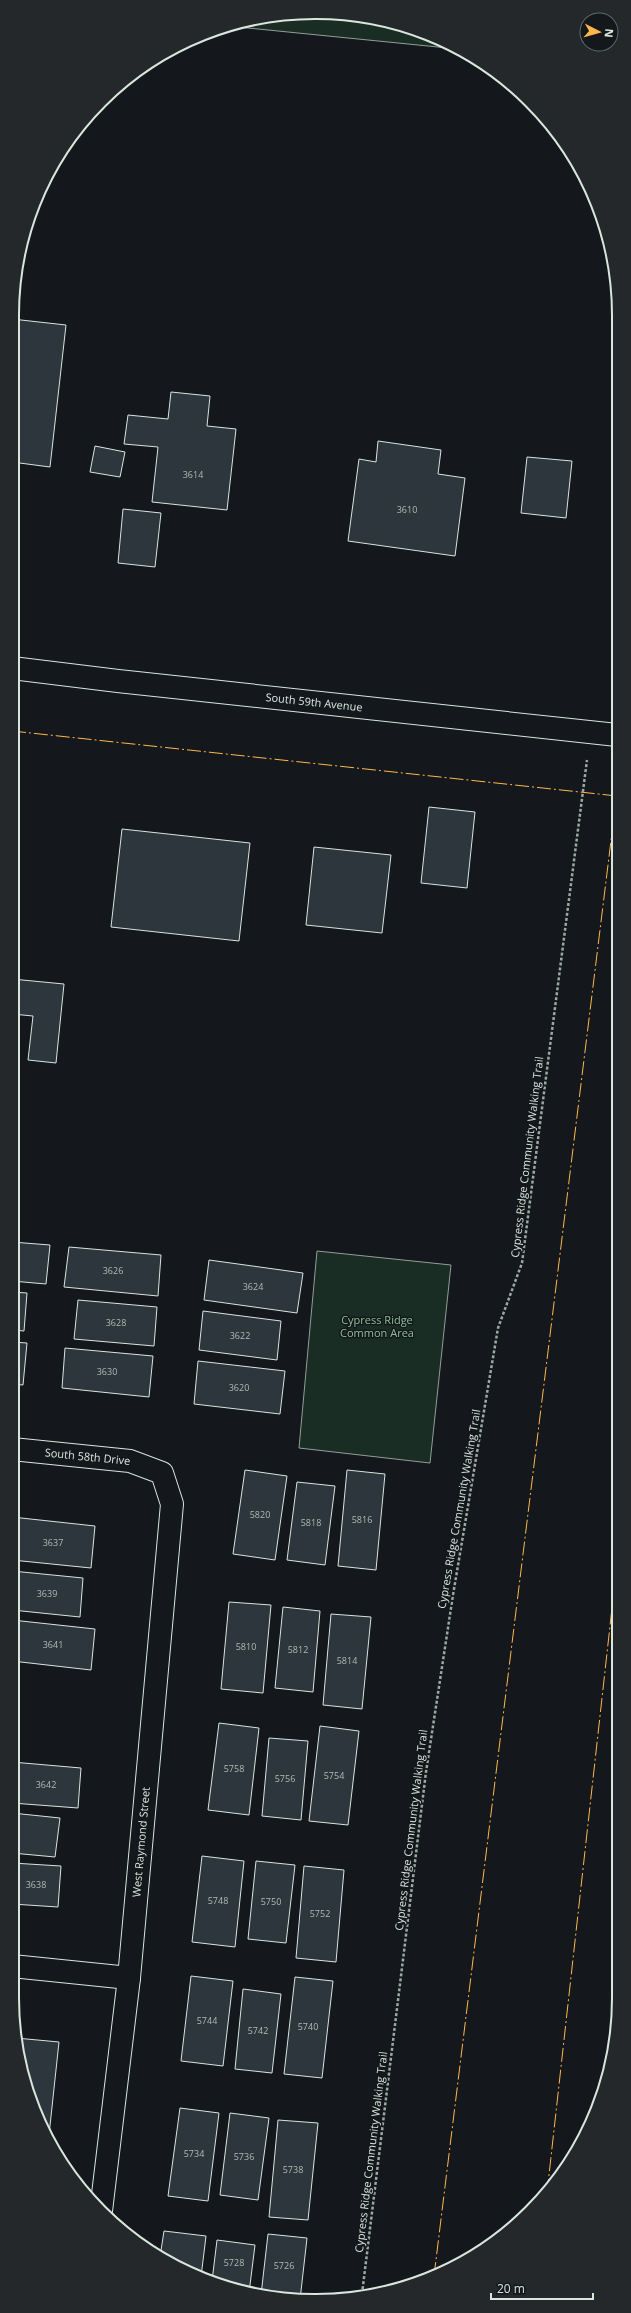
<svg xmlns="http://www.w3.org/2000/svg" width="631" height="2313" font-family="'Open Sans',sans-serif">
<rect width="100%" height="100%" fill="#14181c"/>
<!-- green -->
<g fill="#1a2d24" stroke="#939e99">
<path d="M315 12 374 18 450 43 458 49 228 26 256 18Z"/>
<path d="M317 1251 451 1265 430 1463 299 1448Z"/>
</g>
<!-- building -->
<g fill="#2c363c" stroke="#d8e6dc">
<path d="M12 319 66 325 50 467 12 462Z"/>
<path d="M171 392 210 396 207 426 236 429 227 510 152 502 158 447 124 444 128 415 168 419Z"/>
<path d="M378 441 441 450 438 474 465 478 455 556 348 541 359 459 376 462Z"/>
<path d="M95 446 125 452 120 477 90 472Z"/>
<path d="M527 457 572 461 566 518 521 513Z"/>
<path d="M123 509 161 513 155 567 118 563Z"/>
<path d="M429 807 475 812 467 888 421 883Z"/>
<path d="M122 829 250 843 239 941 111 927Z"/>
<path d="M314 847 391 855 382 933 306 925Z"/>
<path d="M12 979 64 984 56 1063 28 1060 33 1016 12 1014Z"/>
<path d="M12 1242 50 1245 46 1284 12 1281Z"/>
<path d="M69 1247 161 1255 158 1296 64 1287Z"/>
<path d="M209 1260 303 1273 297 1313 204 1300Z"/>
<path d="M12 1292 27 1293 24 1331 12 1330Z"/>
<path d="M78 1300 157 1307 154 1346 74 1339Z"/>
<path d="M203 1311 281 1321 277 1360 199 1350Z"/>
<path d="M12 1342 27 1343 23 1385 12 1384Z"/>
<path d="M65 1348 153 1356 149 1397 62 1388Z"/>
<path d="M198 1361 285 1371 280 1414 194 1404Z"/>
<path d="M245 1470 287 1476 275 1560 233 1554Z"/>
<path d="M347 1470 385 1474 376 1570 338 1566Z"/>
<path d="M297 1482 335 1486 325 1565 287 1560Z"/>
<path d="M12 1517 95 1526 91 1568 12 1560Z"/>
<path d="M12 1571 83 1578 80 1617 12 1610Z"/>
<path d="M229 1602 271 1605 263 1693 221 1689Z"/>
<path d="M283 1607 320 1611 313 1692 275 1688Z"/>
<path d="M331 1614 371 1617 362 1709 323 1705Z"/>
<path d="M12 1620 95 1629 91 1670 12 1661Z"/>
<path d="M219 1723 259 1728 249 1815 208 1810Z"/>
<path d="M320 1726 359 1731 348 1825 309 1821Z"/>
<path d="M269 1738 308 1741 301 1820 262 1816Z"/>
<path d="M12 1762 81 1768 78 1808 12 1803Z"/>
<path d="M12 1813 60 1818 55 1857 12 1853Z"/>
<path d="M202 1856 244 1861 235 1947 192 1942Z"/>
<path d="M256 1861 295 1865 286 1943 248 1939Z"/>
<path d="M12 1863 61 1866 58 1907 12 1904Z"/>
<path d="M304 1866 344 1870 336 1962 296 1958Z"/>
<path d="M191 1976 233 1981 223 2066 181 2061Z"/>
<path d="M295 1977 333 1981 322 2078 284 2074Z"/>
<path d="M243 1989 281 1994 272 2073 235 2069Z"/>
<path d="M16 2038 59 2042 49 2135 35 2113 18 2056Z"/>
<path d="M180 2108 219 2113 208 2201 168 2196Z"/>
<path d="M230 2113 269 2118 258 2200 220 2195Z"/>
<path d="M278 2120 318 2123 308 2220 269 2217Z"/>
<path d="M164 2231 206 2236 201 2277 181 2270 160 2257Z"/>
<path d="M268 2234 307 2238 300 2300 261 2295Z"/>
<path d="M217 2240 255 2245 249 2293 237 2291 212 2281Z"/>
</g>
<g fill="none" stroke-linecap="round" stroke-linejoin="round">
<defs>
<g id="minor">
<path id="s1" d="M12 1449 130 1461 162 1473 172 1504 129 1978 101 2211"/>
<path d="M12 1966 129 1978"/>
</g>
<g id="secondary">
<path id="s2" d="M12 668 118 681 617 735"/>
</g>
</defs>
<!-- minor casing -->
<use href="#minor" stroke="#d8e6dc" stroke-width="24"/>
<!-- secondary casing -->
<use href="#secondary" stroke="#d8e6dc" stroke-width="24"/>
<!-- path -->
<path stroke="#9da8a2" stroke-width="2.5" stroke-dasharray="3 2" stroke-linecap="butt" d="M362 2294 426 1772 453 1595 498 1328 522 1263 587 760"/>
<!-- minor -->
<use href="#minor" stroke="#14181c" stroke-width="22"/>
<!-- secondary -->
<use href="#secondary" stroke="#14181c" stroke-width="22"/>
<!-- power -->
<g stroke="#ffb74d" stroke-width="1" stroke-dasharray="14 3 2 3" stroke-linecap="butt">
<path d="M12 731 617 796"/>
<path d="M613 813 617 516"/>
<path d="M547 2193 618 1554"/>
<path d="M434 2276 617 792"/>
</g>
</g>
<g text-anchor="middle" stroke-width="3" stroke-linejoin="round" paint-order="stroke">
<!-- number labels -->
<g font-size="9" fill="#adbab4">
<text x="193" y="478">3614</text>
<text x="407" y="513">3610</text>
<text x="113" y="1274">3626</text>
<text x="253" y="1290">3624</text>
<text x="116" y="1326">3628</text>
<text x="240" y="1339">3622</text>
<text x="107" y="1375">3630</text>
<text x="239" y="1391">3620</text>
<text x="260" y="1518">5820</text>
<text x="362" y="1523">5816</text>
<text x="311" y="1526">5818</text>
<text x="53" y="1546">3637</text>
<text x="47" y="1597">3639</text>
<text x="53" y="1648">3641</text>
<text x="246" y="1650">5810</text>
<text x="298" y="1653">5812</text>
<text x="347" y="1664">5814</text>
<text x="234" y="1772">5758</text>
<text x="334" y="1779">5754</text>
<text x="285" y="1782">5756</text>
<text x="46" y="1788">3642</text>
<text x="36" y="1888">3638</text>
<text x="218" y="1904">5748</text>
<text x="271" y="1905">5750</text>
<text x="320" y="1917">5752</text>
<text x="207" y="2024">5744</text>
<text x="308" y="2030">5740</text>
<text x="258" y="2034">5742</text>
<text x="194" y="2157">5734</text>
<text x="244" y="2160">5736</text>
<text x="293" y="2173">5738</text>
<text x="234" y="2266">5728</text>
<text x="284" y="2269">5726</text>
</g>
<!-- street labels -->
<g font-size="11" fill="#d8e6dc" stroke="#14181c">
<text dy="4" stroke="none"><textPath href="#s2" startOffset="304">South 59th Avenue</textPath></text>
<text transform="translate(527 1157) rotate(-83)" y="4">Cypress Ridge Community Walking Trail</text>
<text dy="4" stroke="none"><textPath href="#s1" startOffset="76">South 58th Drive</textPath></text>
<text transform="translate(459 1509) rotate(-80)" y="4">Cypress Ridge Community Walking Trail</text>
<text transform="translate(411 1830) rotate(-83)" y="4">Cypress Ridge Community Walking Trail</text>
<text transform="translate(141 1842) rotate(-85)" y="4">West Raymond Street</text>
<text transform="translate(371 2152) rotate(-83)" y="4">Cypress Ridge Community Walking Trail</text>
</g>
<!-- park labels -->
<g font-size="11" fill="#8ac095" stroke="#14181c">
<text x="377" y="1324">Cypress Ridge<tspan x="377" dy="13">Common Area</tspan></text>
</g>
</g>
<!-- crop -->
<path d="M0 0H631V2313H0ZM315 19H316A296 296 0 0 1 612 315V1998A296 296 0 0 1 316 2294H315A296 296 0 0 1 19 1998V315A296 296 0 0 1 315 19Z" fill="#24282b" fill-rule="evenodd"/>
<path fill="none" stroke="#d8e6dc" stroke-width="2" d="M315 19H316A296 296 0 0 1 612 315V1998A296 296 0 0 1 316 2294H315A296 296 0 0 1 19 1998V315A296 296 0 0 1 315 19Z"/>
<!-- north arrow -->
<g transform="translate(599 32) rotate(96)"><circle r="19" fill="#14181c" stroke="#626a69"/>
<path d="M0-3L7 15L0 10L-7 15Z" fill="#ffb74d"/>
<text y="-6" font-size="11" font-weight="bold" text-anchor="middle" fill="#d8e6dc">N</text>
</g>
<!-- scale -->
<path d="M491 2293v6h102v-6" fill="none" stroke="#d8e6dc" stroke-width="2"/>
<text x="497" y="2293" font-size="12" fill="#d8e6dc" stroke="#14181c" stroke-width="3" paint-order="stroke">20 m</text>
</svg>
